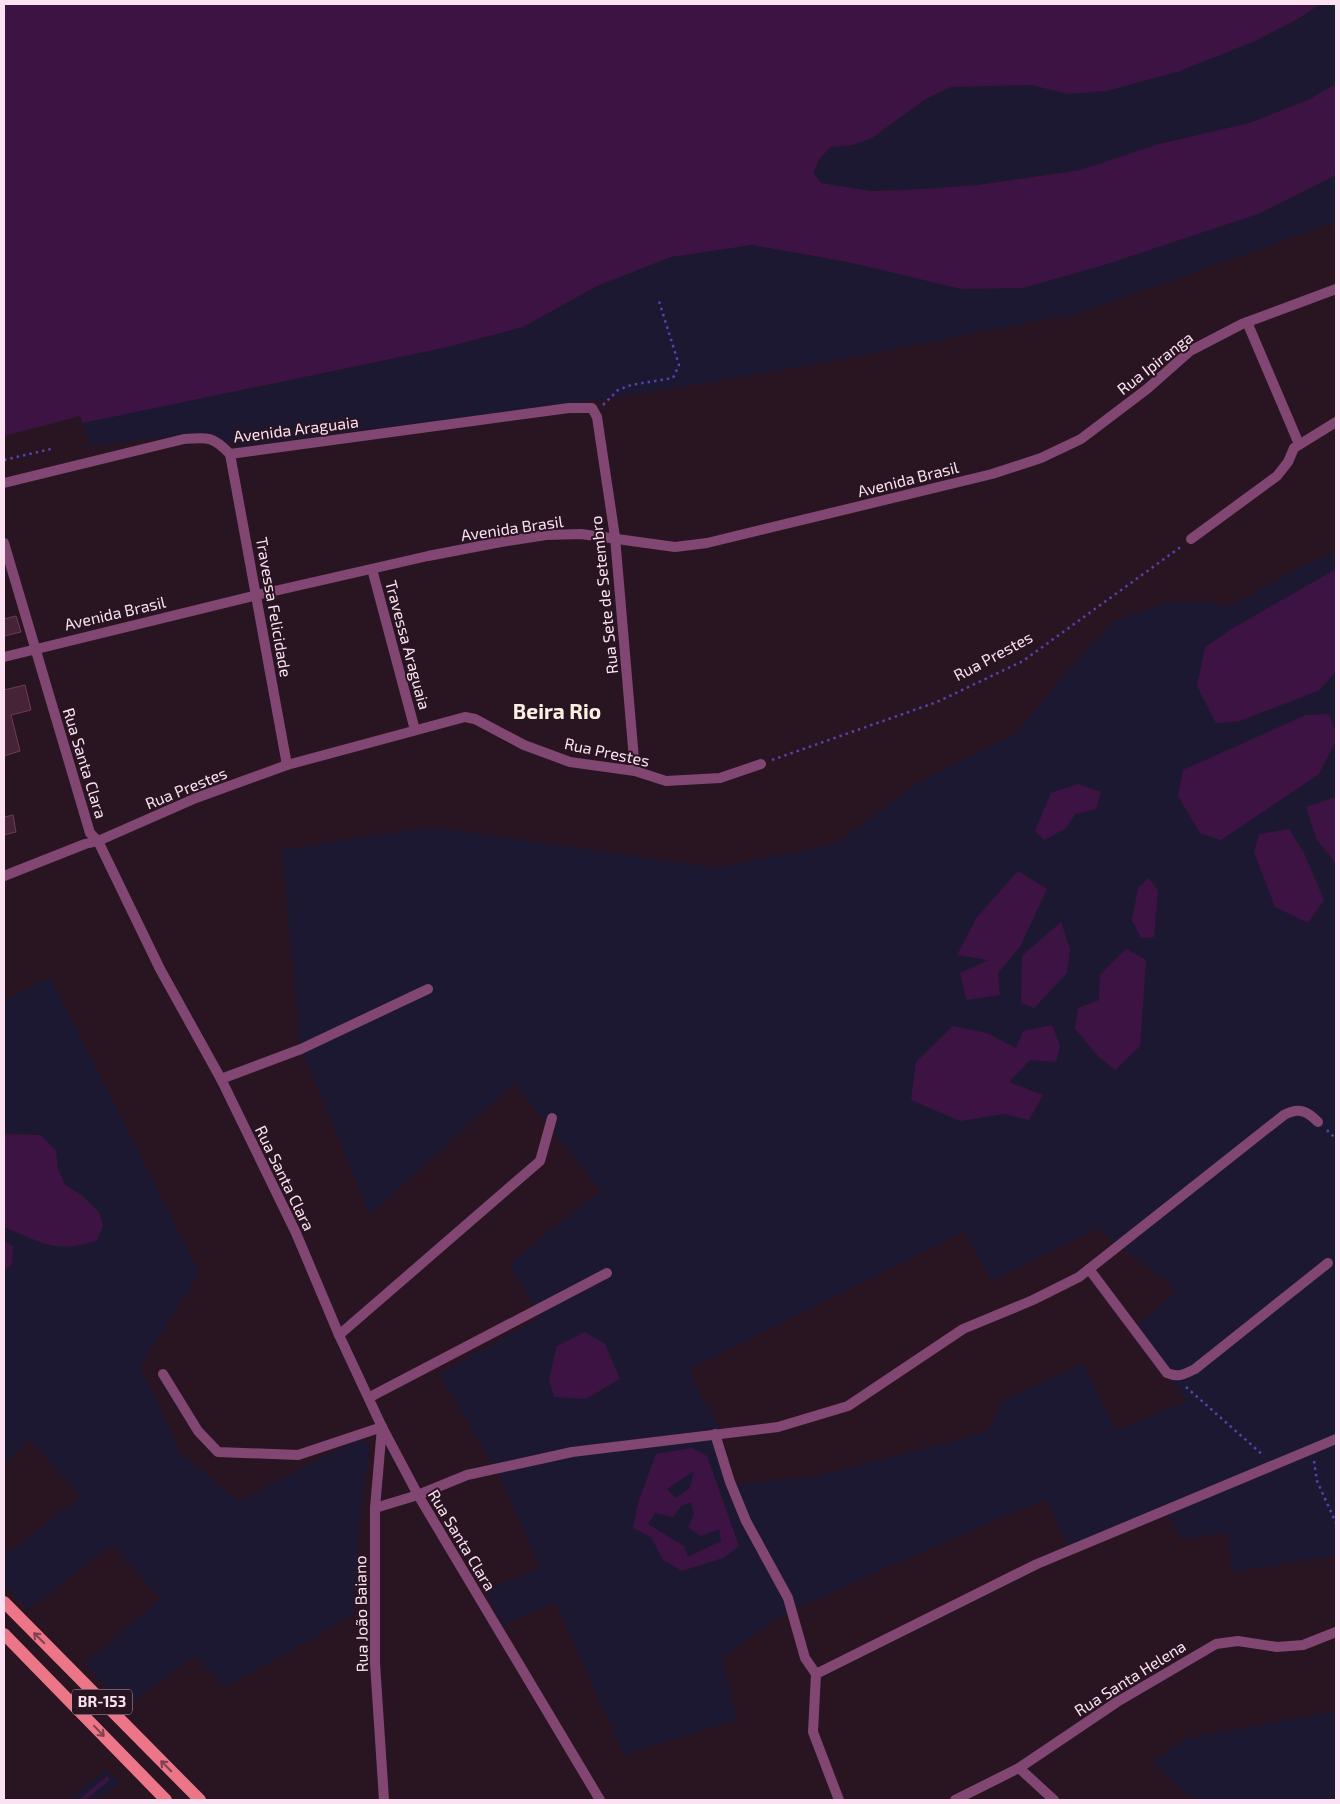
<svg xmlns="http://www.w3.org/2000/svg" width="1340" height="1804" font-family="'Exo 2',sans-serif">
<rect width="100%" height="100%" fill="#291521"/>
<!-- green -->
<g fill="#1d1832" fill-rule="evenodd">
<path d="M1321 4H1336V84L1308 100 1249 123 1159 144 1081 170 978 185 907 190 870 191 821 183 813 172 820 158 832 147 853 145 872 138 924 100 951 87 1031 85 1068 94 1255 41 1296 20Z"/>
<path d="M1336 175V222L1080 313 800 367 641 394 242 446 186 435 90 446 83 423 443 348 523 327 597 286 671 257 752 245 848 262 961 289 1104 265 1258 214Z"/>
<path d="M1336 550V569L1233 628 1205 647 1320 690 1336 671V733L1329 714 1319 774 1336 740V797L1306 807 1336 864V1556L1232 1572 1227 1532 1182 1540 1166 1511 1071 1550 1046 1500 1008 1514 781 1615 722 1658 737 1720 624 1755 556 1603 503 1625 485 1591 541 1568 497 1471 439 1374 541 1317 509 1264 601 1190 514 1083 370 1215 301 1049 282 850 431 827 718 868 837 843 921 781 1017 733 1064 674 1116 620 1169 602H1203L1231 607 1283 576ZM1101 792 1096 809 1075 814ZM1020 947 998 973H960ZM1099 1000 1075 1029 1078 1008ZM987 1033 1016 1049 1030 1060 1009 1082 1043 1095 1029 1120 1003 1114ZM1098 1229 1177 1291 1133 1329 1187 1401 1116 1430 1083 1363 1002 1401 987 1432 821 1475 746 1484 735 1483 715 1417 697 1390 690 1369 964 1232 991 1281ZM656 1454 707 1456 739 1546 682 1571 663 1560 638 1503Z"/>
<path d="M50 977 200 1273 140 1366 181 1454 239 1501 360 1438 370 1446 360 1515 353 1615 225 1688 195 1656 125 1707 85 1664 160 1599 112 1544 29 1610 4 1585V1557L80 1496 30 1440 4 1463V1271L12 1263 13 1246 4 1241V1227L53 1247 80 1194 65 1185 58 1169 56 1152 41 1135 4 1134V1001Z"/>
<path d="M695 1470 690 1488 676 1498 667 1488Z"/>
<path d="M692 1502 694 1515 719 1529 721 1541 688 1558 684 1546 648 1524 655 1512 673 1517 681 1506Z"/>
<path d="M1336 1711V1800H1193L1153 1763 1185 1739Z"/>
<path d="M106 1770 120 1783 97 1800H68Z"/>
</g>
<!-- water -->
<g fill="#3d1343" fill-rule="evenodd">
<path d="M4 4H1321L1296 20 1255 41 1177 72 1106 91 1068 94 1031 85 951 87 924 100 872 138 853 145 831 147 820 158 813 172 821 183 870 191 907 190 978 185 1081 170 1159 144 1249 123 1308 100 1336 84V175L1258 214 1104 265 1023 288 961 289 848 262 752 245 671 257 597 286 523 327 443 348 83 423 80 416 4 436Z"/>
<path d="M1336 569V671L1320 690 1240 721 1216 723 1197 686 1205 647 1233 628Z"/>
<path d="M1329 714 1336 733V740L1319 774 1221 840 1200 833 1178 796 1183 770 1306 715Z"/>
<path d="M1078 784 1101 792 1096 809 1075 814 1065 829 1044 840 1035 831 1051 793Z"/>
<path d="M1336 797V864L1316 838 1306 807Z"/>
<path d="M1289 829 1304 853 1324 900 1308 923 1275 907 1254 852 1259 834Z"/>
<path d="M1018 871 1047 889 1020 947 998 973 1000 995 966 1000 960 973 988 960 957 955 977 917Z"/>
<path d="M1149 878 1158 891 1154 937 1141 938 1132 920 1138 888Z"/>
<path d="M1061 922 1070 949 1067 973 1034 1008 1021 1003 1022 956Z"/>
<path d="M1126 949 1146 960 1140 1046 1115 1070 1098 1056 1075 1029 1078 1008 1099 1000 1100 975Z"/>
<path d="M1052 1025 1060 1045 1056 1062 1030 1060 1009 1082 1043 1095 1029 1120 1003 1114 960 1121 911 1100 916 1062 953 1026 987 1033 1016 1048 1023 1031Z"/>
<path d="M4 1134 41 1135 56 1151 58 1169 65 1185 80 1194 99 1212 103 1226 97 1240C57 1255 41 1242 4 1227Z"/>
<path d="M4 1241 13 1246 12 1264 4 1271Z"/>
<path d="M585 1332 605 1344 620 1379 586 1399 554 1397 549 1379 557 1346Z"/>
<path d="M692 1448 707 1456 739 1546 723 1558 682 1571 663 1560 651 1537 633 1528 638 1503 656 1454ZM694 1471 690 1488 676 1498 667 1489ZM691 1502 694 1515 688 1527 701 1536 719 1529 721 1541 688 1557 684 1546 648 1524 655 1513 673 1517 681 1506Z"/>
</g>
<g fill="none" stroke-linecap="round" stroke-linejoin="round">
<!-- stream -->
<path stroke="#3d1343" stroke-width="4.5" d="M82 1800 107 1779"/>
</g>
<!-- building -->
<g fill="#472338" stroke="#703858">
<path d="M16 616 21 632 4 636V619Z"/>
<path d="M25 685 31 710 11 715 20 751 4 756V690Z"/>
<path d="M13 815 16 832 4 835V817Z"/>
</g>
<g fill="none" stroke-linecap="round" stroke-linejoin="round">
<!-- path -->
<g stroke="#5442ad" stroke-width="2.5" stroke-dasharray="2.5 4" stroke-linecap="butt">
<path d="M603 405 618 390 631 385 673 378 679 365 658 298"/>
<path d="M4 460 51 449"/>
<path d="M772 760 937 702 1023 661 1182 546"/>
<path d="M1327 1130 1336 1139"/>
<path d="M1186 1387 1264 1456"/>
<path d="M1314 1461 1317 1481 1336 1523"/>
</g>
<!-- minor -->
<g stroke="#814672" stroke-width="10">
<path d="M1247 322 1299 444"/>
<path d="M230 454 287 765"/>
<path d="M4 483 184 439C207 437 213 436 230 454L569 408H592L597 417 615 537 635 771"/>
<path d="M1191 539 1277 476 1288 462 1294 448 1336 422"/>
<path d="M4 543 90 833 98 841 160 969 221 1079 296 1233 339 1335 382 1427 418 1495 600 1800"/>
<path d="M372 569 415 730"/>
<path d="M4 876 85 844 98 841 196 798 287 765 465 717 475 719 524 745 570 762 635 771 666 781 720 778 761 764"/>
<path d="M221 1079 301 1049 428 989"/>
<path d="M1089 1269 1167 1373C1178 1378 1185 1374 1195 1369L1328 1263"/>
<path d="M339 1335 540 1161 552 1118"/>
<path d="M163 1374 198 1431 218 1452 298 1455 382 1427"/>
<path d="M370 1397 607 1273"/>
<path d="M382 1427 375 1508V1663L384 1800"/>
<path d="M715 1434 730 1482 746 1521 788 1598 805 1658 816 1674 813 1732 839 1800"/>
<path d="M375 1508 418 1495 467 1475 572 1452 778 1427 848 1406 963 1329 1033 1300 1079 1277 1284 1115C1299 1107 1307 1111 1318 1122"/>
<path d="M816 1674 1037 1564 1336 1439"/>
<path d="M1019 1768 1054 1800"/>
<path d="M955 1800 1019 1768 1117 1702 1216 1644 1238 1641 1277 1647 1303 1645 1336 1632"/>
</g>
<!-- tertiary -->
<path stroke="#814672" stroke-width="10" d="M4 657 257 595 428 556 501 542 546 535 581 534 675 547 707 543 992 474 1041 458 1081 439 1147 389 1190 351 1242 324 1336 289"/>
<!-- primary -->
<g stroke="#ec7688" stroke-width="12">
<path d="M4 1602 200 1800"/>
<path d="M4 1634 166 1800"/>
</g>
</g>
<!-- one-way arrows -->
<defs><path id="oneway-shaft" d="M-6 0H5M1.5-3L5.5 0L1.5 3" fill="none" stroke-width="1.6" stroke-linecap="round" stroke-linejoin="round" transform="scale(1.25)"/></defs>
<g stroke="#81414f">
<use href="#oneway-shaft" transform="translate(39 1638) rotate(-135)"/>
<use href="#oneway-shaft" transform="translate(99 1731) rotate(46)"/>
<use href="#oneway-shaft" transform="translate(166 1766) rotate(-135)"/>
</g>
<g text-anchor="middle" stroke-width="4" stroke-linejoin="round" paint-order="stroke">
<!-- shield labels -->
<rect fill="#291521" stroke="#bca4b3" stroke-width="1" x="72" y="1689.5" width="60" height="25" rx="4"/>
<g font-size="15" font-weight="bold" fill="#fbe1f2">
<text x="102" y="1707">BR-153</text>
</g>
<!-- street labels -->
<g font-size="16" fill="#fbe1f2" stroke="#291521">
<text transform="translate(1155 363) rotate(-38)" y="6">Rua Ipiranga</text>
<text transform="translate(296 429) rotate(-7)" y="6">Avenida Araguaia</text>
<text transform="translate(908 479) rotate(-14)" y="6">Avenida Brasil</text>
<text transform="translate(512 528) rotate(-8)" y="6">Avenida Brasil</text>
<text transform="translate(604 595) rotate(-96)" y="6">Rua Sete de Setembro</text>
<text transform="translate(274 607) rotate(80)" y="6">Travessa Felicidade</text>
<text transform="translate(115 613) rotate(-13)" y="6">Avenida Brasil</text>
<text transform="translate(408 645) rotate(75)" y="6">Travessa Araguaia</text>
<text transform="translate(993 656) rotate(-28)" y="6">Rua Prestes</text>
<text transform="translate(607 752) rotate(12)" y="6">Rua Prestes</text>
<text transform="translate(85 763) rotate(73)" y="6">Rua Santa Clara</text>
<text transform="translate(186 788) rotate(-22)" y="6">Rua Prestes</text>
<text transform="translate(285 1178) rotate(64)" y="6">Rua Santa Clara</text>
<text transform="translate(462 1540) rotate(59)" y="6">Rua Santa Clara</text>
<text transform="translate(361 1614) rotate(-91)" y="6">Rua João Baiano</text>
<text transform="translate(1130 1678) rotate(-32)" y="6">Rua Santa Helena</text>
</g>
<!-- district labels -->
<g font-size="21" font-weight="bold" fill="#fbf1e2" stroke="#291521">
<text x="557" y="719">Beira Rio</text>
</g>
</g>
<!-- border -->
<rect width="1340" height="1804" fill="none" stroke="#fbe1f2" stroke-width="10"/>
</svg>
